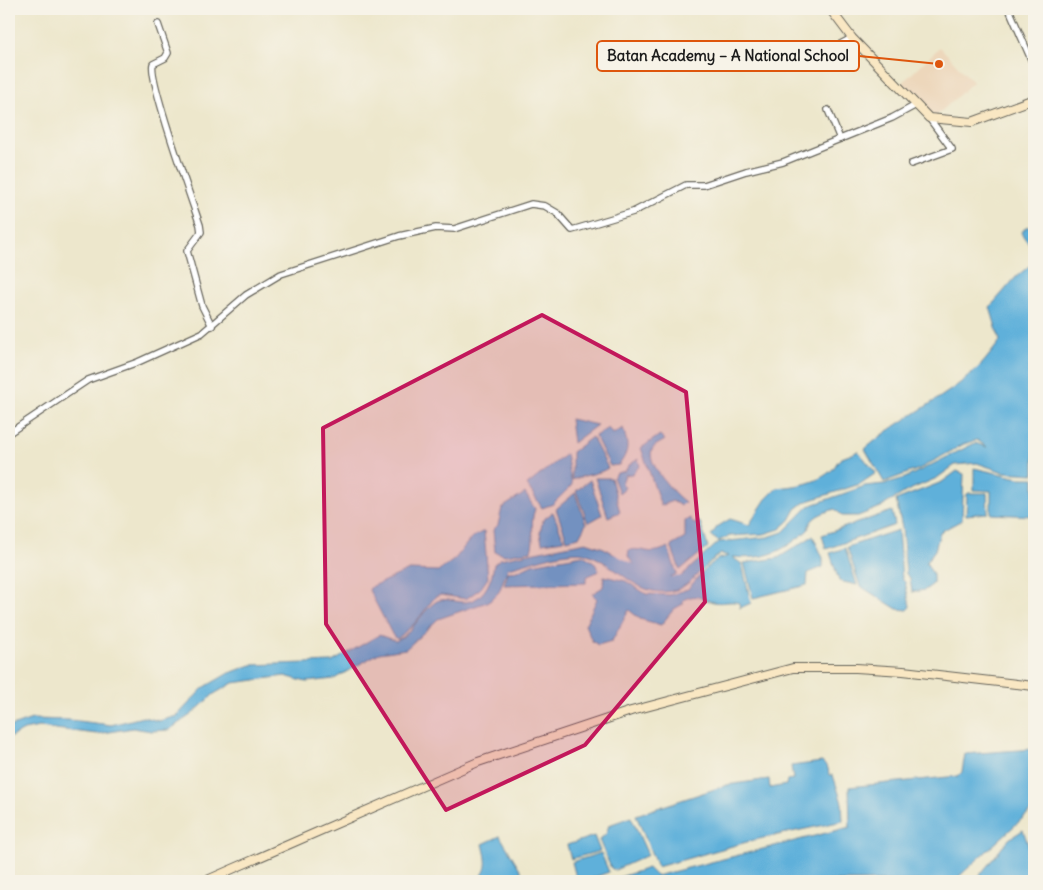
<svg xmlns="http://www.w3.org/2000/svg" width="1043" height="890" font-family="Delius,sans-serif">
<rect width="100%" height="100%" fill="#f7f3e8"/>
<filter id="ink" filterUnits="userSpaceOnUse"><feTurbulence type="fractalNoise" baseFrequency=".02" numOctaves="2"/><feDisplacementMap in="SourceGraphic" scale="10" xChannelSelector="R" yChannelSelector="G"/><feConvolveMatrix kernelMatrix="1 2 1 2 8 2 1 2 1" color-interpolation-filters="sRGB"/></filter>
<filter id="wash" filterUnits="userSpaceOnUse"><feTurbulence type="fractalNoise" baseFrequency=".0096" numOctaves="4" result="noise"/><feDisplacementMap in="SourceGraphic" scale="20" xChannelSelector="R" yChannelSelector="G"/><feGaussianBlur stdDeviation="1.12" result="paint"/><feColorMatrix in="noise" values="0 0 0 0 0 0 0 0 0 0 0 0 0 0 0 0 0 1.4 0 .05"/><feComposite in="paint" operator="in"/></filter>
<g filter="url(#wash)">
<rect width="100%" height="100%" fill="#ede7cc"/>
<!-- built -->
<path fill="#edd7bb" d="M940 47 973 82 936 116 929 114 901 84Z"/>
<!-- water -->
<g fill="#5fb0da" stroke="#3e667b">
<path d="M1027 226 1034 232V251L1021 233Z"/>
<path d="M1034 262V474L1003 472 977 463 955 465 937 478 907 491 881 507 858 516H842L835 509C823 513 810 516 808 530 782 552 767 560 732 557L742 564 751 603 740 608 739 603C730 600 723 604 714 602 700 600 699 592 683 600V604L674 609 661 625 640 619 629 610 612 641 598 645 592 641 585 625 597 599 592 594 603 587 604 576 626 581 646 594 670 595 688 589 706 568 718 559 729 556 721 554C705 563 692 585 676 590 638 601 620 565 587 554 570 547 527 564 508 568L499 592 490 601 438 619 406 649 379 653 334 679 306 682 285 676 233 683 214 694 192 714 169 730 151 731 133 728 97 734 39 727 24 730 9 738V727L32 719 70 720 111 725 143 717 159 721 177 716 203 688 227 674 251 665 332 662 379 635 396 641C414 631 419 615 434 603 442 596 454 602 463 602 484 602 492 580 494 564L500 559 586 542 604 548 618 557 630 572 662 585 679 578 719 542 768 537 783 532 809 506 865 486 884 484 905 478 975 443 987 447 977 440 964 444 919 469 884 482 865 449C900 418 944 400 978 368 986 360 993 350 1000 341L990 307 1016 277Z"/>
<path d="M570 419 597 425 573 443Z"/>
<path d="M608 428 613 434 623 428C628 445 630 450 619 465L610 466 595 436Z"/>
<path d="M660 435 665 440C661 443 654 445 652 450 646 463 674 494 685 502L681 506 672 501 661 506 641 448Z"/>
<path d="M592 437 608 468C600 474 583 475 572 480V452Z"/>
<path d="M858 451 876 473 860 484 805 502 796 509 790 520 780 529 764 534 730 536 718 541 711 536 717 527 730 519 749 525 766 499 777 488C797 486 817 484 833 469 835 466 837 462 840 459 845 456 852 455 858 451Z"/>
<path d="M566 454 572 485 553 504 542 508 527 485Z"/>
<path d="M638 459 640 466 632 474 625 475 622 483 625 488 619 493 613 477 617 473 625 471 629 465Z"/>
<path d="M974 468 1019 478H1034V516L991 514V491L974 490Z"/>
<path d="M957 471 964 474 962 520 940 532 935 550 926 562 933 575V584L925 590 912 592 910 578 906 574 902 528 896 500 942 482Z"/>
<path d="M595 478H611L620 512 608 517Z"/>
<path d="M590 480 602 515 588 523 576 491Z"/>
<path d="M525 493 535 509C529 524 536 537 531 551L505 555 495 552 493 530 498 525 502 508Z"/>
<path d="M575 493 586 524 579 537 567 540 556 509Z"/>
<path d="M969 493H987L988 513 966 515 967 494Z"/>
<path d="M892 511 895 525 826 549 822 535Z"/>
<path d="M553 512 564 540 542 543 540 533 543 520Z"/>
<path d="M690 518 694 524 700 522 708 547 680 570 671 546 685 538V521Z"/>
<path d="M898 530 902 579 905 582 910 606 908 610 897 609 860 586 847 547Z"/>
<path d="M484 531 488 578 481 588 466 599 441 595 435 597 415 623 397 639 393 636 369 590 371 587 409 570 439 571 455 559 471 538Z"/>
<path d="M813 536 823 558V567L808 573 807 585 753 598 744 563 778 558Z"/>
<path d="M668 547 677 574C655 585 640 576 628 556L629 550C645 547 648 557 668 547Z"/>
<path d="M845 548 857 585 839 581 830 553Z"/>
<path d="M583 555 594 562 599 571 586 577V583L504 585 508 572 518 571 532 564Z"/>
<path d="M1034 749V808L954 881H608L648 868 656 876 850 827 849 787 958 776 962 772 965 754Z"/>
<path d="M822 762 828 768 829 775H833L842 803 843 821 754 840 657 867 636 815 727 785 769 779 770 788 786 785 787 780 793 779 791 766Z"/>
<path d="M631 817 648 855 615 870 611 868 599 840 606 834 609 825Z"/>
<path d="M1023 830 1034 861V879L1029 881H975L1009 839Z"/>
<path d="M500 836 527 881H475C490 872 487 860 483 844Z"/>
<path d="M594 836 600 851 571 859 567 845Z"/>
<path d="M601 853 609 872 584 881H577L572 862Z"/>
</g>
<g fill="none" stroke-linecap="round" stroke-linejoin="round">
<!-- river -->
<path stroke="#5fb0da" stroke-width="9" d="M614 559 658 582 680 581"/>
</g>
</g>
<g filter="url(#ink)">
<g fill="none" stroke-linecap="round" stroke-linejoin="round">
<defs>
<g id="street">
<path d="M1009 9 1034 66"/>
<path d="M158 24 168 53 165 58 153 64C148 79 192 201 200 225L201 232 187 251 202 306 212 326"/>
<path d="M810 60 852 38"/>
<path d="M828 110 840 139"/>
<path d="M911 164 952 149 929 118"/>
<path d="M9 433 88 380 138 362 202 333 246 295 281 274 399 236 436 228 454 229 531 204 545 206 557 213 572 230 579 228 633 212 686 185H704L746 171 783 162 892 118 916 105"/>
</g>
<g id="secondary">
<path d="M830 9 852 38 929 118 972 122 1034 99"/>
<path d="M205 881 478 762 631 711 793 668H856L903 671 1034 686"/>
</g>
</defs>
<!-- street casing -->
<use href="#street" stroke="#65635a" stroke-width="8"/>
<!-- secondary casing -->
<use href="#secondary" stroke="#65635a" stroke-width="10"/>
<!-- street -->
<use href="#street" stroke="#fff" stroke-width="5.5"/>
<!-- secondary -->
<use href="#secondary" stroke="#f9e7c3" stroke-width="8"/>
</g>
</g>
<!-- marked area -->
<path fill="#c2185b" fill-opacity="0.2" stroke="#c2185b" stroke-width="4" stroke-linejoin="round" d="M542 315 686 392 705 602 585 745 446 810 326 624 323 428Z"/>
<!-- callouts -->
<path fill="none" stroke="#de560d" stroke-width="2" d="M939 64L859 56"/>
<circle fill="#de560d" stroke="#f7f3e8" stroke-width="2" cx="939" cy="64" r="5"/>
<rect fill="#f7f3e8" stroke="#de560d" stroke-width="2" x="597" y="41" width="262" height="30" rx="5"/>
<g font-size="15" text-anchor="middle" font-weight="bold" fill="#1c1c1c">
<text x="728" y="61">Batan Academy – A National School</text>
</g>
<!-- margin -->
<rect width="1043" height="890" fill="none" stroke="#f7f3e8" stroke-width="30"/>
</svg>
